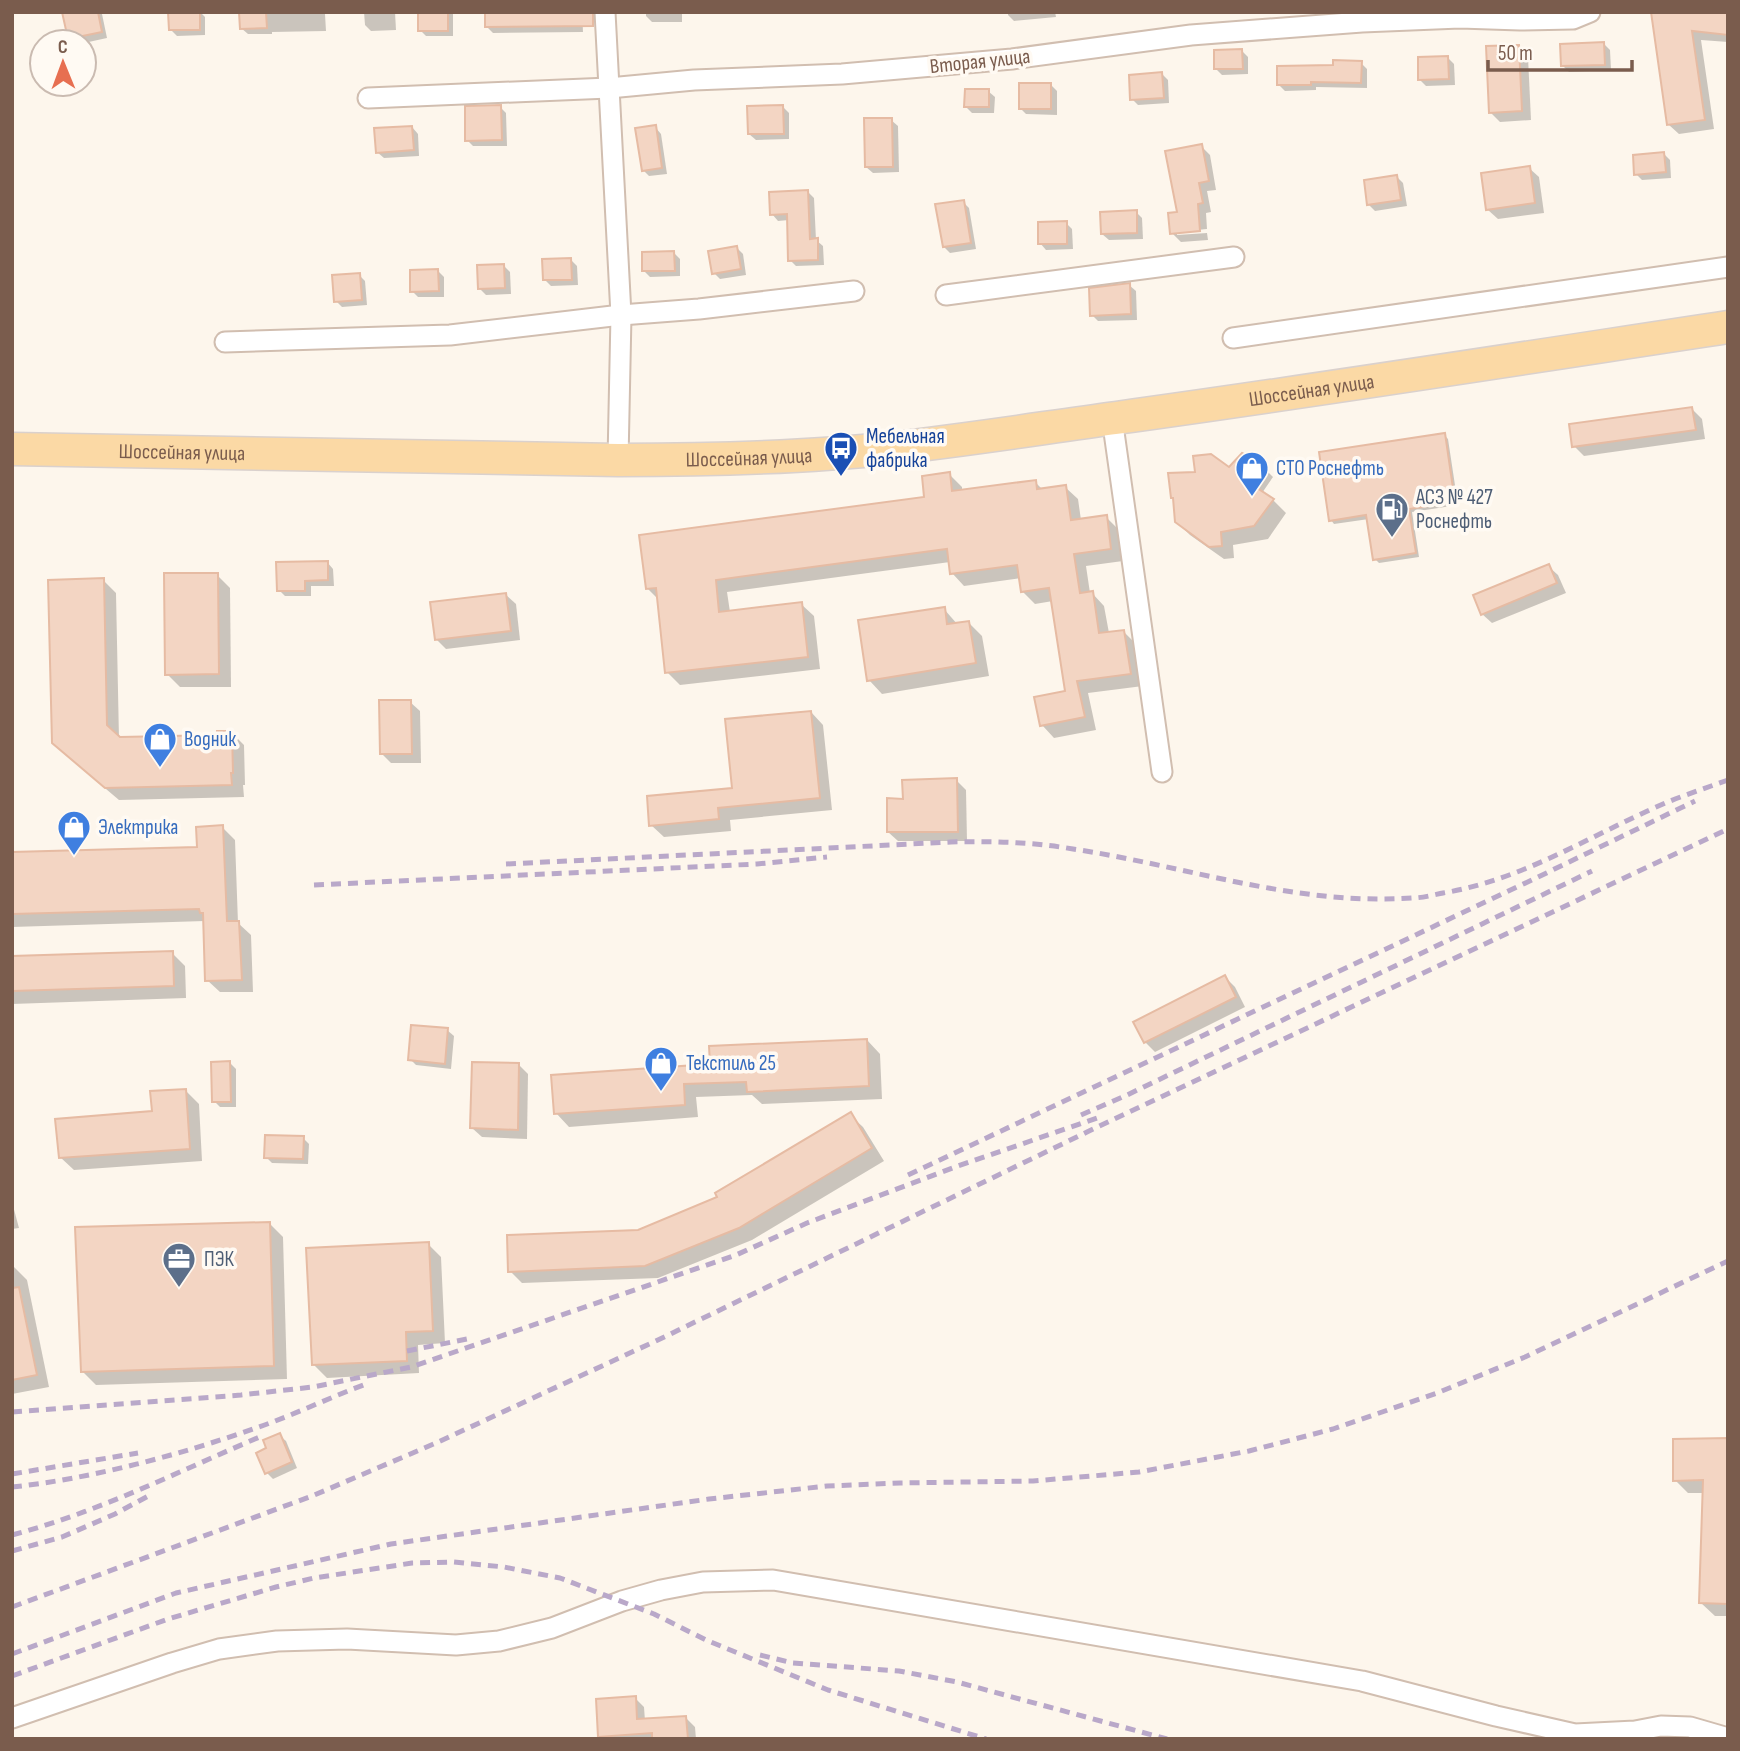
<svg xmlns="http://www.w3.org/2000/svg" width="1740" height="1751" font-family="'Sofia Sans Condensed',sans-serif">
<rect width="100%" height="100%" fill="#fdf6ec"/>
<!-- shadow -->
<g fill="#0003">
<path d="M76 12H100L102 14 107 38 84 43 73 42 70 38Z"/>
<path d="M170 12H200L205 17V35L177 36 170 29Z"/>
<path d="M241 12H324L325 14 326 31 272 32V34H248L241 28Z"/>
<path d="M364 12H395L396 30 371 31 365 25Z"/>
<path d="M420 12H453V36H426L420 30Z"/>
<path d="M582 12 583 32 493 33 487 27Z"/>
<path d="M646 12H682V22H652L646 16Z"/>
<path d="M1008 12H1055L1056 17 1014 21 1008 15Z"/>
<path d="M1676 12H1728V42L1701 40 1714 129 1679 134 1669 125Z"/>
<path d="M1604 44 1610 50 1611 70 1569 72 1563 66Z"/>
<path d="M1518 47 1528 57 1531 120 1500 122 1490 112Z"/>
<path d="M1242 51 1248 57V74L1222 75 1216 69Z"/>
<path d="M1448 58 1454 64 1455 85 1426 86 1420 80Z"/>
<path d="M1361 63 1367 69V88L1316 87V90L1285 91 1279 85 1334 66Z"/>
<path d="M1162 74 1168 80 1169 103 1138 105 1132 99Z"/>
<path d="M1051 85 1057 91V115L1026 114 1020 108Z"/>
<path d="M988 91 995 97 994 113H972L966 107Z"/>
<path d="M500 107 506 113 507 146H473L467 140Z"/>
<path d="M783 107 789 113V139L756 140 749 134Z"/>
<path d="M891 120 898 126 899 172 873 173 866 167Z"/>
<path d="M412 127 418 134 419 156 384 158 377 152Z"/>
<path d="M655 127 661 134 667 174 649 176 643 170Z"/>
<path d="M1201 146 1210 155 1216 190 1207 191 1211 212 1206 213 1207 229 1177 232V235L1207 233 1208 240 1181 242 1172 233Z"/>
<path d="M1664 154 1670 160 1671 178 1642 180 1636 174Z"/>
<path d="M1529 168 1539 177 1544 213 1498 219 1488 210Z"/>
<path d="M1397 177 1403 183 1407 206 1375 211 1369 205Z"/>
<path d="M807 191 814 198 816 240 823 246 824 265 796 266 790 260 789 220 778 221 772 214Z"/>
<path d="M963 202 969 208 976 249 950 253 944 247Z"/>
<path d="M1136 212 1142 218 1143 239 1109 240 1102 234Z"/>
<path d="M1066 223 1072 229 1073 249 1046 250 1040 243Z"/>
<path d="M737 248 743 254 746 275 720 279 714 273Z"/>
<path d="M674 253 680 259V276L650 277 644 271Z"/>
<path d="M571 260 577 266 578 285 551 286 545 280Z"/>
<path d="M504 266 510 272 511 294 486 295 480 289Z"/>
<path d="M438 271 444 277V297H418L412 291Z"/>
<path d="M359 275 365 281 367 305 342 307 336 301Z"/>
<path d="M1129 285 1136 291 1137 320 1098 321 1092 315Z"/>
<path d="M1692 409 1702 419 1705 439 1584 456 1574 446Z"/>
<path d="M1444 435 1448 439 1458 505 1412 512 1419 557 1379 563 1375 559 1369 519 1334 524 1331 520Z"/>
<path d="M1260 464 1273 477 1262 493 1273 500 1286 513 1268 539 1233 545 1234 558 1224 559 1190 535 1177 522 1230 469Z"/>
<path d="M949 474 962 487V492L1035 482 1043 490 1065 487 1078 499 1081 520 1106 517 1118 529 1123 561 1086 566 1090 593H1092L1104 606 1109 633 1124 632 1136 644 1143 686 1088 693 1096 730 1054 738 1042 725 1067 692 1053 601 1035 604 1022 591 1021 578 964 586 952 573 950 562 727 592 730 612 801 604 814 616 820 669 680 685 667 672 659 600 648 589 926 498Z"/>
<path d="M327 562 333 569 334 586H311V596H285L279 590Z"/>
<path d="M1548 566 1558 575 1566 593 1492 623 1482 614Z"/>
<path d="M217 575 230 588 231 687H180L167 674Z"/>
<path d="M103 580 116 593 119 739 219 737 231 732 244 745 245 785H243L244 797 119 800 67 756Z"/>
<path d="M506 595 516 604 520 640 446 649 436 639Z"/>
<path d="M944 609 958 625 969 623 982 636 989 676 882 694 869 680Z"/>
<path d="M410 702 420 711 421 763H391L381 753Z"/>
<path d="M811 712 823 725 832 810 730 820 731 831 664 837 651 825 734 789Z"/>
<path d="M956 780 966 790 967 841H898L888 832 904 801Z"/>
<path d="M222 827 235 840 238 923 251 935 253 992H220L207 980 205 921 12 927V854L199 849Z"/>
<path d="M172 953 185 966 186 998 12 1004V958Z"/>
<path d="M1225 977 1235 987 1245 1007 1155 1052 1145 1042Z"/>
<path d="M447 1030 454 1036 451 1069 416 1065 410 1059Z"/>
<path d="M867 1040 880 1054 882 1099 762 1104 752 1095 696 1097 698 1117 569 1127 556 1113 711 1066Z"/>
<path d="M230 1063 236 1069V1107H220L214 1101Z"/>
<path d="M518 1064 528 1074 527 1139 482 1137 472 1128Z"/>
<path d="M186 1091 199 1104 202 1161 74 1170 60 1157 153 1113Z"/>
<path d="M850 1115 863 1127 884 1161 752 1240 658 1278 522 1283 510 1271 638 1231 720 1197Z"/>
<path d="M303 1138 309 1144 308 1164 272 1163 266 1157Z"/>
<path d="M12 1202 19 1228 12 1229Z"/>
<path d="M270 1224 283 1237 287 1379 96 1385 82 1371Z"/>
<path d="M428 1244 441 1257 445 1343 418 1345 419 1373 327 1378 313 1364Z"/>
<path d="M12 1267H14L27 1280 49 1387 12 1394Z"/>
<path d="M279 1435 286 1441 297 1468 273 1479 267 1473Z"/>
<path d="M1728 1439V1616H1715L1701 1603 1704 1493H1688L1675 1480Z"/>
<path d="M635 1698 644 1707 645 1721 686 1718 695 1727 696 1739H602L600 1736Z"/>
</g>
<!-- building -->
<g fill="#f3d5c3" stroke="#e6bba3" stroke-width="2">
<path d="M62 12H98L102 32 68 39Z"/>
<path d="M168 12H200V30H169Z"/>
<path d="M239 12H266L267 28 240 29Z"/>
<rect x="418" y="12" width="30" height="19"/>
<path d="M485 12H593V26L485 27Z"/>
<path d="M1651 12H1728V35L1692 31 1705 120 1667 125Z"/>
<path d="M1604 42 1605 65 1561 66 1560 44Z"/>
<path d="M1519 45 1522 111 1489 113 1486 46Z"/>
<path d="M1242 49 1243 69H1214V50Z"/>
<path d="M1448 56 1449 79 1418 80V57Z"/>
<path d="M1333 60 1362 61 1361 83 1311 82V85H1277V66L1333 65Z"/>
<path d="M1162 72 1164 98 1130 100 1129 75Z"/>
<rect x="1019" y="83" width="32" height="26"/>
<path d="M965 89H989V107H964Z"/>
<path d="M501 105 502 140 465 141V106Z"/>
<path d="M783 105 784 134H748L747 106Z"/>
<path d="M864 118H892L893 167H865Z"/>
<path d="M656 125 662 168 642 171 635 128Z"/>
<path d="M412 126 414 150 376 153 374 128Z"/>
<path d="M1202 144 1209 181 1199 183 1203 203 1198 204 1200 231 1170 234 1168 213 1177 212 1165 151Z"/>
<path d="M1664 152 1666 172 1634 175 1633 155Z"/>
<path d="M1530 166 1535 203 1486 210 1481 173Z"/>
<path d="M1397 175 1401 200 1367 205 1364 180Z"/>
<path d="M808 190 810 239 818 238V260L788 261 787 214 770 215 769 192Z"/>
<path d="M964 200 971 243 943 247 935 204Z"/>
<path d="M1137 210V233L1101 234 1100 212Z"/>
<path d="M1067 221V244H1038V222Z"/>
<path d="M737 246 741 269 712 274 708 251Z"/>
<path d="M674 251 675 271H642V252Z"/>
<path d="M571 258 572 280H543L542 259Z"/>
<path d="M504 264 505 288 478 289 477 265Z"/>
<path d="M438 269 439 291 410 292V270Z"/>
<path d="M360 273 362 300 334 302 332 275Z"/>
<path d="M1130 283 1131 314 1090 316 1089 288Z"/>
<path d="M1692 407 1696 430 1572 447 1569 424Z"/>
<path d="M1445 433 1455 502 1409 509 1416 553 1373 560 1366 515 1329 521 1319 452Z"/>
<path d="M1242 453 1261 463 1248 482 1274 499 1254 526 1221 532 1222 546 1209 547 1175 522 1173 498H1171L1168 473 1195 472 1193 456 1211 454 1229 467Z"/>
<path d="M950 472 952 491 1036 480 1037 489 1066 485 1071 520 1107 515 1111 549 1074 554 1080 593 1093 591 1099 633 1124 630 1131 674 1077 681 1085 717 1040 726 1034 697 1065 691 1049 588 1021 592 1017 565 950 574 947 549 716 580 719 612 802 602 808 657 665 673 656 588 646 589 639 535 924 497 922 476Z"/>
<path d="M328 561V580L305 581V591H277L276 562Z"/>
<path d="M1549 564 1557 583 1481 615 1473 595Z"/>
<path d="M164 573H218L219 674 165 675Z"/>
<path d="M104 578 107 725 120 737 217 735V731H232L233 773H231L232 785 105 788 52 743 48 580Z"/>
<path d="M506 593 511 631 435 640 430 602Z"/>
<path d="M945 607 947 624 969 621 976 663 867 681 858 620Z"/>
<path d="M379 700H411L412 754H380Z"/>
<path d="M811 711 820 798 718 808 719 819 649 826 647 796 732 788 725 719Z"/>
<path d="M957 778 958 832H887V798L903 799 902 780Z"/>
<path d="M223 825 227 921H239L242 980 205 981 203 913H200L199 909 12 914V852L197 847 196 827Z"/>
<path d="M173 951 174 986 12 991V956Z"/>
<path d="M1225 975 1236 997 1144 1043 1133 1022Z"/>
<path d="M411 1025 448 1028 445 1064 408 1060Z"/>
<path d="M867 1039 869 1086 747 1092 746 1082 684 1084 685 1105 554 1114 551 1075 710 1064 709 1046Z"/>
<path d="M230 1061 231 1102H212L211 1062Z"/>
<path d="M472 1062 519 1063 518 1130 470 1128Z"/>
<path d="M186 1089 190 1149 59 1158 55 1119 152 1111 150 1091Z"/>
<path d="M851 1112 872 1148 739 1228 645 1266 508 1272 507 1235 638 1230 717 1197 715 1193Z"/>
<path d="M265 1135 304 1136 303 1159 264 1158Z"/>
<path d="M270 1222 274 1366 81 1372 75 1227Z"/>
<path d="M429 1242 433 1331 406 1332 407 1361 312 1365 306 1248Z"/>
<path d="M19 1287 37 1375 12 1380V1288Z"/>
<path d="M280 1433 292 1462 265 1474 256 1453 266 1448 263 1440Z"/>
<path d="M1728 1438V1604L1699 1603 1703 1480 1673 1481V1439Z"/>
<path d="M636 1696 637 1719 686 1716 688 1739H652V1733L598 1737 596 1699Z"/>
</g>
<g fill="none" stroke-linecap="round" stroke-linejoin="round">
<defs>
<g id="minor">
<path d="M605 12 621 315 618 460"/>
<path d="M368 98 609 88 694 80 842 74 1012 59 1191 35 1362 22 1460 18 1520 20 1573 19 1590 12"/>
<path d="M946 295 1234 257"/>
<path d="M1233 338 1728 267"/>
<path d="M225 342 450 335 621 315 699 309 854 291"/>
<path d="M1112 418 1162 772"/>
<path d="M12 1718 172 1663 219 1649 277 1641 347 1639 456 1645 499 1641 552 1628 622 1601 661 1590 703 1582 773 1580 1362 1681 1496 1716 1575 1734 1635 1731 1661 1726 1690 1727 1728 1738"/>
</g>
<g id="primary">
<path id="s1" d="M12 449 618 460C710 460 802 458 893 448 967 440 1042 428 1116 418 1320 390 1524 358 1728 327"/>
</g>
</defs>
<!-- minor casing -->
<use href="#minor" stroke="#d1beb0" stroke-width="23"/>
<!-- primary casing -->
<use href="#primary" stroke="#dad1cd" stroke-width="35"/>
<!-- minor -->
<use href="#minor" stroke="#fff" stroke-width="19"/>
<!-- primary -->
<use href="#primary" stroke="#fbd9a5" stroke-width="32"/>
<!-- rail -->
<g stroke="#b9a8c9" stroke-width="5" stroke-dasharray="10 7" stroke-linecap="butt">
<path d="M506 864 951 842C992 841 1032 842 1073 849 1187 866 1294 906 1412 898 1422 898 1433 895 1443 893 1525 879 1589 836 1663 804 1684 795 1706 788 1728 780"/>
<path d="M314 885 757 864 827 857"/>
<path d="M1081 1115 1125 1096 1592 871"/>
<path d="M908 1175 1536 878 1695 801"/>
<path d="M407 1351 467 1339"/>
<path d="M12 1412 241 1395 313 1387 411 1367 736 1255 807 1223 955 1167 1100 1117"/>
<path d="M12 1474 138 1453"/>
<path d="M12 1487C90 1479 179 1455 253 1429 292 1416 330 1397 369 1383"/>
<path d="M12 1535C99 1512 179 1471 262 1436"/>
<path d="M12 1551 62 1537 115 1514 150 1495"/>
<path d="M12 1607 312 1496 436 1443 660 1339 1087 1132 1728 829"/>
<path d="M12 1654 176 1593 391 1544 709 1499 827 1486 900 1483 1033 1481 1139 1472 1249 1451 1333 1429 1437 1393 1525 1357 1728 1261"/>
<path d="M760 1655 793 1663 899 1671 957 1682 1167 1739"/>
<path d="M12 1676 168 1619 276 1587 314 1578 412 1563 454 1562 504 1567 560 1578 654 1614 706 1640 828 1690 986 1739"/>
</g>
</g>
<!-- icons -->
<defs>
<symbol id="bus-pin" viewBox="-11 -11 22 30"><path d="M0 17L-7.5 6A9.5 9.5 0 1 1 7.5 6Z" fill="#1a4fb4" stroke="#fffaf3"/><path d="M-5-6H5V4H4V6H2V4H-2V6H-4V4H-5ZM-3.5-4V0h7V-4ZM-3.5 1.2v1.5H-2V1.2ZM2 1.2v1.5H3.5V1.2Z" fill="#fff"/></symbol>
<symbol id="shop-pin" viewBox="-11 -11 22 30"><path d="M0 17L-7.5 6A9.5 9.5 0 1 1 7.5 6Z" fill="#3f7fe0" stroke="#fffaf3"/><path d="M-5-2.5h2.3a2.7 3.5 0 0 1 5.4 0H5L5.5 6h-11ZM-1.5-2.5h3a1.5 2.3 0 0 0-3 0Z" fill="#fff"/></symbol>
<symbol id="fuel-pin" viewBox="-11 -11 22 30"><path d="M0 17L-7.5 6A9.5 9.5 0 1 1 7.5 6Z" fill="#5c6f8a" stroke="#fffaf3"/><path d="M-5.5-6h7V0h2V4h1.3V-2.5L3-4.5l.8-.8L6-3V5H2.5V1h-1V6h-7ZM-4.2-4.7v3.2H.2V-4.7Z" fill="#fff"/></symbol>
<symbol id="office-pin" viewBox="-11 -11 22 30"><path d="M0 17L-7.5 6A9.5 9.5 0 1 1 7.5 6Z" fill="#5c6f8a" stroke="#fffaf3"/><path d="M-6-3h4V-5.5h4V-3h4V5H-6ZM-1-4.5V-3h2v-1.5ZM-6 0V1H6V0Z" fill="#fff"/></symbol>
</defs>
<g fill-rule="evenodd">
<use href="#bus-pin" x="822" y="429" width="38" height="52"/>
<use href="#shop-pin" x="1233" y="449" width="38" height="52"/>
<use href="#fuel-pin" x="1373" y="490" width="38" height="52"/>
<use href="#shop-pin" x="141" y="720" width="38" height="52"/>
<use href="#shop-pin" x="55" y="808" width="38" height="52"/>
<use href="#shop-pin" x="642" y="1044" width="38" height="52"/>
<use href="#office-pin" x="160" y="1240" width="38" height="52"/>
</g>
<g text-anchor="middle" stroke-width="7" stroke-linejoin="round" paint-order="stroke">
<!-- street labels -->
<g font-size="21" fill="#7a5c4d" stroke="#fffaf3">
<text transform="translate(980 61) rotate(-6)" y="7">Вторая улица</text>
<text dy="7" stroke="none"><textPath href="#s1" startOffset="1304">Шоссейная улица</textPath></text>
<text dy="7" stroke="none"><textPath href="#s1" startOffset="170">Шоссейная улица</textPath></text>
<text dy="7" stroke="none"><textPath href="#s1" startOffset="737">Шоссейная улица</textPath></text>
</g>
<!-- transit labels -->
<g font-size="21" fill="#164399" stroke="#fffaf3" text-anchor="start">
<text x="866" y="443">Мебельная<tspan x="866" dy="24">фабрика</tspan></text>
</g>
<!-- shop labels -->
<g font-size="21" fill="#366cbe" stroke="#fffaf3" text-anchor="start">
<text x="1276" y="475">СТО Роснефть</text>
<text x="184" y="746">Водник</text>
<text x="98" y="834">Электрика</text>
<text x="686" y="1070">Текстиль 25</text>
</g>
<!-- service labels -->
<g font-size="21" fill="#4e5e75" stroke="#fffaf3" text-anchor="start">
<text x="1416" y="504">АСЗ № 427<tspan x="1416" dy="24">Роснефть</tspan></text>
<text x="204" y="1266">ПЭК</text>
</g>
</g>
<!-- border -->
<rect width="1740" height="1751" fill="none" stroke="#7a5c4d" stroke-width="28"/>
<!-- north arrow -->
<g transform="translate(63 63) rotate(359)"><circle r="33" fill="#fffaf3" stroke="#cabbb1" stroke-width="2"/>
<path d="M0-5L12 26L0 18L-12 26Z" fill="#e76f51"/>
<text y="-10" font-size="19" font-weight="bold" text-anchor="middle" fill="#7a5c4d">С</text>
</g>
<!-- scale -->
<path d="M1488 60v10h144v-10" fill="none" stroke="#7a5c4d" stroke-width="3.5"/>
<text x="1498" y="60" font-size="21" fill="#7a5c4d" stroke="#fffaf3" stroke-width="5" paint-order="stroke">50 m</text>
</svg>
